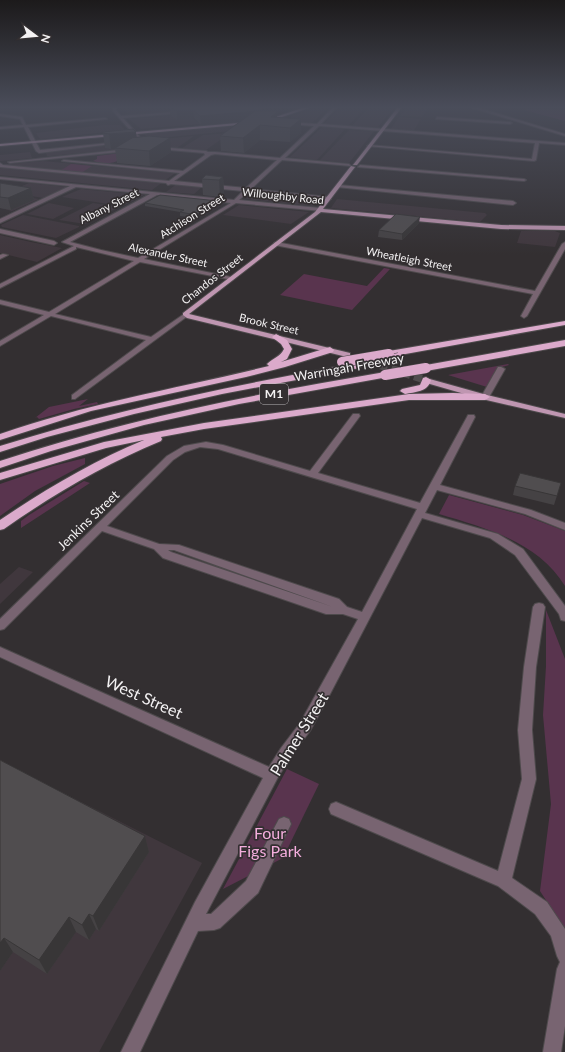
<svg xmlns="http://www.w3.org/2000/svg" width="565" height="1052" font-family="Lato,sans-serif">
<rect width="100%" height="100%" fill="#332f31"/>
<!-- built -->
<g fill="#40373d">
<path d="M125 107H220L130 115 124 110Z"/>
<path d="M317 107H329L313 122 302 124 285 119 291 118V116Z"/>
<path d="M366 107 348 126 323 124 340 108Z"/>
<path d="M369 107H394L378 127 352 126Z"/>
<path d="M407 107H429L422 117 400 116Z"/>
<path d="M186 114 200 124 141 129 129 119Z"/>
<path d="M399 117 421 119 413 132 390 130Z"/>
<path d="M104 125H120L125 130 41 139 39 138 36 133Z"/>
<path d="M233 126 237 127 232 131 149 139 144 134Z"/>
<path d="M323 127 345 129 317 160 290 157 321 128Z"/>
<path d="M349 130 374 131 349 163 320 160Z"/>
<path d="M230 133 206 150 182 148 203 135Z"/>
<path d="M194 136 177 148 155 146 151 140Z"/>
<path d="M135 141 140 147 51 156H47L45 151Z"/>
<path d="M30 152 32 158 0 161V155Z"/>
<path d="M43 161 175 173 152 190 0 175V165Z"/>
<path d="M29 183 67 187 43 198 25 195 21 196 39 199 12 211 0 208V192L6 193Z"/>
<path d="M177 184 203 186 194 194 166 192Z"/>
<path d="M81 189 144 195 122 206 62 197Z"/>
<path d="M254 191 320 197 313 206 246 199Z"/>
<path d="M337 199 485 213 487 215 480 222 331 208Z"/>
<path d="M49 203 74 208 53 219 27 214Z"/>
<path d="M93 203 119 207 85 224 59 220Z"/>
<path d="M239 205 309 212 291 224 223 215Z"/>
<path d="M23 215 79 226V227L56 238 2 227 1 225Z"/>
<path d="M521 231H555L560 233 555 247 517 243Z"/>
<path d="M0 235 31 242 62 248 37 262 0 253Z"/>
<path d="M19 567 33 572 0 604V584Z"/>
<path d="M0 761 202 863 99 1052H0Z"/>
</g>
<!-- green -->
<g fill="#59344e">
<path d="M530 109 565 110V121L524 110Z"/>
<path d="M136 151C121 160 112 167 93 161L97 159V156Z"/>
<path d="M71 164 92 166 81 173 60 171Z"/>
<path d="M384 268 390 269 352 310 280 295 304 274 367 286Z"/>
<path d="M508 364 509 365 499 368 487 387 448 375Z"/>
<path d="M88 399 79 406 97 402 98 404 74 409 39 419 37 417 35 418 49 407Z"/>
<path d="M85 458V464L35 491 0 516V484L53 466Z"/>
<path d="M84 481 90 483 21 528V521L29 515Z"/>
<path d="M449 495 523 515 565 531V586C538 542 486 528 439 514Z"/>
<path d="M546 610 565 659V930L540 891 551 804 543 715 546 666Z"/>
<path d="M287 769 319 784 283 858 223 889Z"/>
</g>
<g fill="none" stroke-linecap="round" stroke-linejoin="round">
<!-- major-tunnel -->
<path stroke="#504c4e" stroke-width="8" stroke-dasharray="8 4" stroke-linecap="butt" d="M357 358 426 380"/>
<defs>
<g id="minor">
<path d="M113 107H117L116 110 121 116 185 111 184 113 123 118 148 146 206 151 208 152H215L280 158 314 126 288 124 287 122 317 124 333 107H337L321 124 565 143V145L539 143 536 160 534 161 367 146 369 145 532 159 535 143 319 126 285 158 349 164 351 166 282 160 251 189 329 197 331 199 248 192 239 200 320 208 323 210 322 211 236 203 144 259 231 277 233 278V280L140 262 55 314 151 337 184 314 189 315 75 399H72V395L146 340 51 316 0 346V341L44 315 0 304V300L49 312 134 261 76 247V249L2 287 0 288V284L74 246 62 242 150 194 76 187 0 223V219L70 186 0 179V177L234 200 243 191 171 184 168 185 166 183 0 167V163L3 165 169 181 180 173 62 161 64 160 183 171 205 155 204 153 146 148 113 111ZM215 154 277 160 246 188 174 181 211 155ZM157 195 231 203 138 258 101 250 70 242Z"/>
<path d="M469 107H476L565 134V136Z"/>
<path d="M0 114 22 117 26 125 105 118 107 119 28 127 40 150 118 142 120 143 39 153 36 151 24 127 0 129V127L23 125 20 119 0 116Z"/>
<path d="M437 117 510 122 512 123 510 124 436 119Z"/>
<path d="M128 149 129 151 10 163 8 162Z"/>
<path d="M360 165 524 179 526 180 524 181 358 167Z"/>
<path d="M339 185 513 201 516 203 513 205 337 187Z"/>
<path d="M0 229 54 241 57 243 54 245 0 233Z"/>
<path d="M276 242 535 291 562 244 565 242V249L527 316 524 318 521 316 533 294 274 245V243Z"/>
<path d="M3 254 8 255 0 259V255Z"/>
<path d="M498 367H501L505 369 488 399H482L481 397Z"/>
<path d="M353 414H359L360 416 318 473 420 503 467 417 468 415H474L475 417 440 485 531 510 565 523V530L525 514 437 490 425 513 498 534 523 549 565 606V621L561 620 559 614 515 555 490 538 422 518 329 696 310 731 291 756 277 779 206 914H211L246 881 279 819 284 817 289 819 291 824 258 893 220 928 214 930 198 931 140 1052H121L195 902 263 778 0 657V647L269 767 281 748 300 723 358 619 343 614H326L163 558 154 549 102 531 4 629 0 630V619L167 456 184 446 206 442 223 445 310 471ZM200 447 218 449 417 509 362 612 347 607 339 599 179 545 159 544 107 526 173 460 185 452ZM168 550H174L333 607 171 552Z"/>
<path d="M539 603 543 604 545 607 536 667 532 730 536 779 512 878 547 902 565 929V1026L561 1052H543L557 969 560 962 557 956 551 936 535 914 498 886 331 814 329 809 331 804 336 802 498 871 522 779 518 730 524 667 533 607 535 604Z"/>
</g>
<g id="major">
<path d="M305 107H312L267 122 264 121Z"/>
<path d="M398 107H402L357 165H353Z"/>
<path d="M249 122 250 124 0 146V144Z"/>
<path d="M351 166 355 167 323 209 501 225 565 226V230L501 229 321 212 189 314 350 353V357H347L187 318 183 315V313L315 212Z"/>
<path d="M423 378H426L487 395 565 414V418L482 399 423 382Z"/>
</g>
<g id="highway">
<path d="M565 321V325L389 357 385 354 389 351Z"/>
<path d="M276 334 287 340 292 349 287 359 281 362 330 347 334 350 333 352 285 367 246 377 91 411 0 440V434C88 403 179 388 269 366L267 364C273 358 280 357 284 349L281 344 272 337Z"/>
<path d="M565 340V346L426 371 421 368 426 365Z"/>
<path d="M357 363 362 366 360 368 222 394 134 414 47 437 0 452V446C117 409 236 385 357 363Z"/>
<path d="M385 372 388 373 390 375 388 377 239 404 144 425 51 451 0 468V461C126 419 255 394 385 372Z"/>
<path d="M426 377 431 380C428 392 415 392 405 394L400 391 402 389 420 385 423 378Z"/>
<path d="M453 393 485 394 490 397 485 400H409L204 429 161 437 162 439 161 441C105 464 54 494 4 529L0 530V520C46 489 93 461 144 440L106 448 0 480V473L104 442 204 423 409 394Z"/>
</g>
</defs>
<!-- minor casing -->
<use href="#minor" stroke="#4e4a4c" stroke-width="2"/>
<!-- major casing -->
<use href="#major" stroke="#4e4a4c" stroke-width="2"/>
<!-- highway casing -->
<use href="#highway" stroke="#4e4a4c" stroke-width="2"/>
<!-- minor -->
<use href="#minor" fill="#786471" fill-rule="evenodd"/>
<!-- major -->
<use href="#major" fill="#bf96b1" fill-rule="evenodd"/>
<!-- highway -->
<use href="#highway" fill="#dbaacb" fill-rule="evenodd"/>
<defs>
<g id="highway-bridge">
<path d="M342 362 389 354"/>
<path d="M380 362 399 358"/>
<path d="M385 375 426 368"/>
</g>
</defs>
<!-- highway-bridge casing -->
<use href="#highway-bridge" stroke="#4e4a4c" stroke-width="11" stroke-linecap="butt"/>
<!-- highway-bridge -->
<use href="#highway-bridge" stroke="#dbaacb" stroke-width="10"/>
</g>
<!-- wall -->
<g fill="#454244">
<path d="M167 107H295L277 113V117L301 119V133L290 142 260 140 244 153 221 151 220 136 241 121 201 125 194 118 177 120 170 115V110H168Z"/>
<path d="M103 133 137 137 171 152 150 166 117 163 115 149H111L105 148Z"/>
<path d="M223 177 224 194 220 197 203 195 202 179Z"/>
<path d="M0 183 31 188 34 200 11 210 0 208Z"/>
<path d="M218 201V204L196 218 180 216V212L145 206V203Z"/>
<path d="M419 223 402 240 378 237 379 230Z"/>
<path d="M561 483 554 505 513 495 515 486Z"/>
<path d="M0 760 145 836 149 852 99 931 96 929 89 940 76 932 47 974 13 952 0 971Z"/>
</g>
<!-- shaded-wall -->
<g fill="#383637">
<path d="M167 107H170V110H168Z"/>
<path d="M269 107 295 108 277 113V126L257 119 201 125 200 116Z"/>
<path d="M193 110 194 118 177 120V111Z"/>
<path d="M301 119V133L290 142V128Z"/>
<path d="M260 125V140L244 153 243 138Z"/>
<path d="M136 132 138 146 132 138H130L131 147 115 148V149H111L109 134Z"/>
<path d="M170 138 171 152 150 166 149 151Z"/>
<path d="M223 177 224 194 220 197 219 180Z"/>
<path d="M31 188 34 200 11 210 8 198Z"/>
<path d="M218 201V204L196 218V215Z"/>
<path d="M420 217 419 223 402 240V234Z"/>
<path d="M145 836 149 852 99 931 93 916Z"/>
<path d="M89 914 96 929 89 940 82 925Z"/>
<path d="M69 917 76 932 47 974 39 960Z"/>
<path d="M4 938 13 952 0 971V943Z"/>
</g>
<!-- building -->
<g fill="#504d4f" stroke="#383637">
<path d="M171 107H269L257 111 200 116 193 110 177 111Z"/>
<path d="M255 111H276L277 112 271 117 301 119 290 128 260 125 243 138 220 136Z"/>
<path d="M133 129 136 132 109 134 103 133V132Z"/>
<path d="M149 136 170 138 149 151 115 148 132 138H130Z"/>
<path d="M206 175 223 177 219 180 202 179Z"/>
<path d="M0 183 31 188 8 198 0 197Z"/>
<path d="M160 195 218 201 196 215 180 212 184 210 145 203Z"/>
<path d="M396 214 420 217 402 234 379 230Z"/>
<path d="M520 473 561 483 557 496 515 486Z"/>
<path d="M0 760 145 836 93 916 89 914 82 925 69 917 39 960 4 938 0 943Z"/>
</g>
<!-- sky -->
<linearGradient id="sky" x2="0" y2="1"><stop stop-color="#1c1a1b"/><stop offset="0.42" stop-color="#4a4d5a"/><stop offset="1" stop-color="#4a4d5a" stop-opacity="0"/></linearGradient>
<rect width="565" height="255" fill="url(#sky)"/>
<g text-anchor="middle" stroke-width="3.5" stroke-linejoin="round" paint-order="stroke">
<!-- far-street labels -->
<g font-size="11" fill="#f4f2f3" stroke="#332f31">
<text transform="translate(283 196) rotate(6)" y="4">Willoughby Road</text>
<text transform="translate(109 206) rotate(-27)" y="4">Albany Street</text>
<text transform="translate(192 216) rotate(-32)" y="4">Atchison Street</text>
<text transform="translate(168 255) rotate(12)" y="4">Alexander Street</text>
<text transform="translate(409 259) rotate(11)" y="4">Wheatleigh Street</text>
<text transform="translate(212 279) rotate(-38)" y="4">Chandos Street</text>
<text transform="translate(269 324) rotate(13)" y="4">Brook Street</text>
</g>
<!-- shield labels -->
<rect fill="#332f31" stroke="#bab8b9" stroke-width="1" x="260" y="384" width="28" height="20" rx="3"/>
<g font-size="12" font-weight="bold" fill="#f4f2f3">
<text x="274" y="398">M1</text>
</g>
<!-- street labels -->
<g font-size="13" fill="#f4f2f3" stroke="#332f31">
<text transform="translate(349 367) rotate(-10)" y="5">Warringah Freeway</text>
<text transform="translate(88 520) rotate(-44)" y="5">Jenkins Street</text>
</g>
<!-- near-street labels -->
<g font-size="16" fill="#f4f2f3" stroke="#332f31">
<text transform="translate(144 697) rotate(24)" y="6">West Street</text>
<text transform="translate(299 734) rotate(-58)" y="6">Palmer Street</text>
</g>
<!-- near-park labels -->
<g font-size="16" fill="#f4aedd" stroke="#332f31">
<text x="270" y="839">Four<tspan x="270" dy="18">Figs Park</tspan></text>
</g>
</g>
<!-- north arrow -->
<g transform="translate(36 36) rotate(106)" stroke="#332f31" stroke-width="3" paint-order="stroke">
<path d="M0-3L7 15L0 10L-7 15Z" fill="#f4f2f3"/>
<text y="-6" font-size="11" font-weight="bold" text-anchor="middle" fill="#f4f2f3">N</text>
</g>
</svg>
